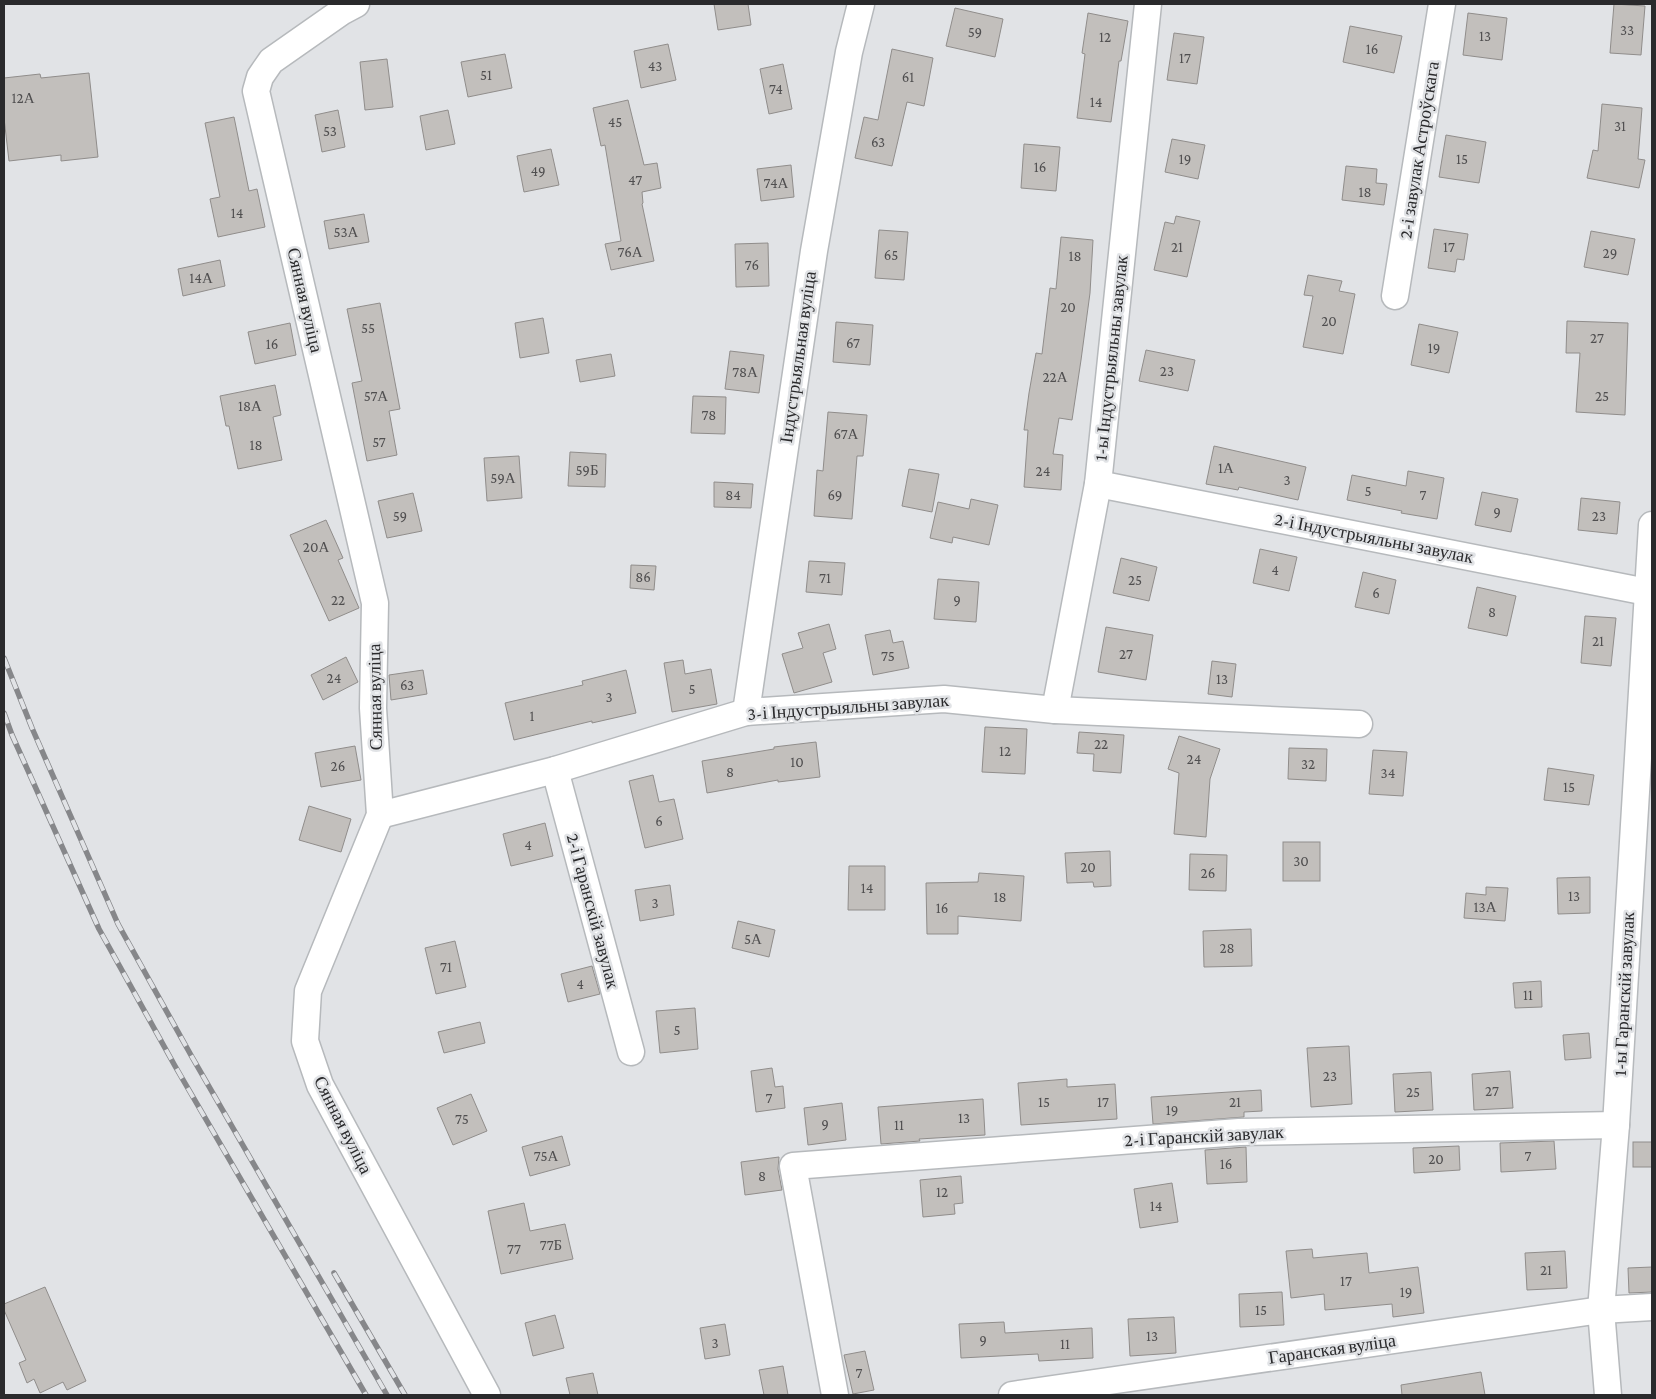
<svg xmlns="http://www.w3.org/2000/svg" width="1656" height="1399" font-family="'Crimson Pro',serif">
<rect width="100%" height="100%" fill="#e1e3e6"/>
<!-- building -->
<g fill="#c2bfbc" stroke="#908d8b">
<path d="M714 4H748L751 25 718 30Z"/>
<path d="M1614 4 1645 6 1641 55 1610 53Z"/>
<path d="M955 8 1003 19 995 57 946 46Z"/>
<path d="M1088 13 1128 21 1121 61H1119L1111 122 1077 118 1085 54 1082 53Z"/>
<path d="M1468 13 1507 18 1502 60 1463 55Z"/>
<path d="M1350 26 1402 36 1394 73 1343 62Z"/>
<path d="M1174 33 1204 37 1197 84 1167 80Z"/>
<path d="M668 44 676 80 641 88 634 51Z"/>
<path d="M892 49 933 58 924 106 907 102 892 166 855 158 864 117 878 120Z"/>
<path d="M505 54 512 88 468 97 461 62Z"/>
<path d="M387 59 393 107 365 110 360 62Z"/>
<path d="M783 64 792 109 769 114 760 69Z"/>
<path d="M89 73 98 157 61 161V155L9 161 4 118V78L40 74 41 78Z"/>
<path d="M628 100 644 165 657 163 661 188 642 192 643 203 642 204 654 261 611 270 605 244 621 241 605 145 601 146 593 108Z"/>
<path d="M1602 104 1642 108 1638 159 1645 160 1639 188 1587 178 1593 150 1598 151Z"/>
<path d="M338 110 345 147 322 152 315 115Z"/>
<path d="M448 110 455 144 426 150 420 116Z"/>
<path d="M234 117 249 191 257 189 265 227 218 237 210 199 220 197 205 123Z"/>
<path d="M1446 135 1486 142 1479 183 1439 177Z"/>
<path d="M1172 139 1205 145 1198 179 1165 172Z"/>
<path d="M1024 144 1060 147 1056 191 1021 188Z"/>
<path d="M551 149 559 185 524 192 517 156Z"/>
<path d="M791 165 794 197 761 201 757 169Z"/>
<path d="M1346 166 1377 169 1376 183 1387 184 1384 205 1342 200Z"/>
<path d="M364 214 369 242 329 249 324 221Z"/>
<path d="M1176 216 1200 221 1187 277 1154 270 1165 222 1174 224Z"/>
<path d="M1434 229 1468 234 1464 260 1457 259 1455 272 1428 268Z"/>
<path d="M879 230 908 232 904 280 875 278Z"/>
<path d="M1591 231 1635 239 1628 275 1584 267Z"/>
<path d="M1061 237 1093 240 1090 293 1081 360 1072 420 1059 418 1053 454 1063 455 1061 490 1024 487 1028 430H1024L1029 393 1036 353 1042 354 1050 288 1056 289Z"/>
<path d="M768 243 769 286 736 287 735 244Z"/>
<path d="M220 260 225 286 183 296 178 269Z"/>
<path d="M1308 275 1342 281 1339 291 1355 294 1343 354 1303 347 1313 296 1304 295Z"/>
<path d="M380 303 400 409 389 411 397 455 367 461 352 383 362 381 347 309Z"/>
<path d="M543 318 549 353 520 358 515 323Z"/>
<path d="M1567 321 1628 323 1625 415 1576 412 1580 353H1566Z"/>
<path d="M836 322 873 325 870 365 833 362Z"/>
<path d="M290 323 296 355 255 364 248 332Z"/>
<path d="M1419 324 1458 332 1449 373 1411 365Z"/>
<path d="M1146 350 1195 360 1188 391 1139 381Z"/>
<path d="M730 351 764 355 759 393 725 389Z"/>
<path d="M611 354 615 376 580 382 576 360Z"/>
<path d="M275 385 281 415 273 417 282 460 238 469 229 426H226L220 396Z"/>
<path d="M693 396 726 397 725 434 691 433Z"/>
<path d="M828 412 867 415 863 456H857L852 519 814 516 817 470 823 471Z"/>
<path d="M1214 446 1306 467 1298 500 1239 487 1238 490 1206 484Z"/>
<path d="M570 452 606 454 605 487 568 486Z"/>
<path d="M519 456 522 498 487 501 484 458Z"/>
<path d="M909 469 939 474 932 512 902 506Z"/>
<path d="M1408 471 1444 478 1437 519 1401 513 1402 511 1347 500 1352 475 1406 486Z"/>
<path d="M714 482 753 484 751 508 714 507Z"/>
<path d="M1482 492 1518 499 1511 532 1475 525Z"/>
<path d="M413 493 422 531 387 538 378 501Z"/>
<path d="M1581 498 1620 502 1617 534 1578 530Z"/>
<path d="M971 499 998 505 989 545 953 537 952 543 930 538 938 502 969 509Z"/>
<path d="M326 520 343 558 338 560 359 608 329 621 290 535Z"/>
<path d="M1260 549 1297 557 1289 591 1253 583Z"/>
<path d="M1121 558 1157 567 1149 601 1113 593Z"/>
<path d="M809 561 845 563 842 595 806 592Z"/>
<path d="M631 565 656 566 654 590 630 588Z"/>
<path d="M1363 572 1396 580 1389 614 1355 607Z"/>
<path d="M938 579 979 582 976 622 934 619Z"/>
<path d="M1477 587 1516 596 1507 636 1468 628Z"/>
<path d="M1585 616 1616 618 1611 666 1581 663Z"/>
<path d="M829 624 836 649 823 653 832 682 794 693 782 654 803 648 798 633Z"/>
<path d="M1106 627 1153 635 1146 680 1098 672Z"/>
<path d="M890 630 893 643 903 641 909 668 873 675 865 635Z"/>
<path d="M346 657 358 682 323 700 311 675Z"/>
<path d="M683 660 685 674 711 669 717 704 672 712 664 663Z"/>
<path d="M1212 661 1236 664 1232 697 1208 694Z"/>
<path d="M423 670 427 694 391 700 389 675Z"/>
<path d="M626 670 636 713 592 723V721L514 740 505 703 583 685 582 681Z"/>
<path d="M985 727 1027 729 1025 774 982 772Z"/>
<path d="M1079 732 1124 735 1121 773 1093 771 1094 754 1077 753Z"/>
<path d="M1179 736 1220 749 1210 779 1206 837 1174 834 1179 773 1168 769Z"/>
<path d="M816 742 820 777 778 782V780L707 793 702 761 774 749V747Z"/>
<path d="M355 746 361 780 321 787 315 753Z"/>
<path d="M1289 748 1327 749 1326 781 1288 779Z"/>
<path d="M1373 750 1407 752 1403 796 1369 794Z"/>
<path d="M1548 768 1594 775 1589 805 1544 800Z"/>
<path d="M653 775 659 802 674 799 683 839 645 848 629 781Z"/>
<path d="M309 806 351 819 341 852 299 840Z"/>
<path d="M545 823 553 856 511 866 503 834Z"/>
<rect x="1283" y="842" width="37" height="39"/>
<path d="M1110 851 1111 886 1094 887 1093 882 1067 883 1065 853Z"/>
<path d="M1190 854 1227 855 1226 891 1189 890Z"/>
<path d="M849 866H885V910H848Z"/>
<path d="M979 873 1024 876 1021 921 958 916V934H927L926 883 978 882Z"/>
<path d="M1590 877V913L1558 914 1557 878Z"/>
<path d="M670 885 674 915 640 921 635 890Z"/>
<path d="M1486 887 1508 888 1505 921 1464 918 1466 893 1486 895Z"/>
<path d="M738 921 775 930 769 957 732 948Z"/>
<path d="M1251 929 1252 966 1204 967 1203 931Z"/>
<path d="M455 941 466 987 436 994 425 948Z"/>
<path d="M592 966 600 994 568 1002 561 974Z"/>
<path d="M1541 981 1542 1007 1515 1008 1513 983Z"/>
<path d="M695 1008 698 1049 660 1053 656 1011Z"/>
<path d="M480 1022 485 1043 444 1053 438 1032Z"/>
<path d="M1589 1033 1591 1058 1565 1060 1563 1035Z"/>
<path d="M1349 1046 1352 1104 1311 1107 1307 1048Z"/>
<path d="M772 1068 775 1087 783 1086 785 1108 756 1112 751 1071Z"/>
<path d="M1510 1071 1513 1108 1474 1110 1472 1074Z"/>
<path d="M1431 1072 1433 1110 1395 1112 1393 1074Z"/>
<path d="M1067 1079V1087L1115 1084 1117 1119 1021 1125 1018 1083Z"/>
<path d="M1261 1090 1262 1111 1244 1112V1117L1153 1124 1151 1097Z"/>
<path d="M471 1094 487 1131 453 1145 437 1108Z"/>
<path d="M983 1099 985 1135 919 1139 920 1141 881 1144 878 1107Z"/>
<path d="M842 1103 846 1140 808 1145 804 1108Z"/>
<path d="M562 1136 570 1165 530 1176 522 1147Z"/>
<path d="M1554 1141 1556 1169 1501 1172 1500 1143Z"/>
<rect x="1633" y="1142" width="19" height="25"/>
<path d="M1459 1146 1460 1170 1414 1173 1413 1148Z"/>
<path d="M1246 1147 1247 1182 1207 1184 1205 1150Z"/>
<path d="M779 1157 778 1169 782 1190 745 1195 741 1162Z"/>
<path d="M961 1176 963 1203 954 1204 955 1214 923 1217 920 1180Z"/>
<path d="M1172 1183 1178 1222 1140 1228 1134 1189Z"/>
<path d="M524 1203 530 1231 565 1224 573 1259 501 1274 488 1211Z"/>
<path d="M1312 1249 1313 1258 1367 1253 1369 1273 1418 1267 1424 1313 1393 1317 1392 1304 1325 1310 1324 1294 1291 1298 1286 1251Z"/>
<path d="M1565 1251 1567 1288 1527 1290 1525 1253Z"/>
<path d="M1652 1267V1292L1629 1293 1628 1268Z"/>
<path d="M45 1287 86 1381 67 1390 63 1382 40 1393 34 1379 27 1383 19 1363 26 1360 4 1310V1304Z"/>
<path d="M1282 1292 1284 1325 1240 1327 1239 1294Z"/>
<path d="M555 1315 564 1348 533 1356 525 1323Z"/>
<path d="M1174 1317 1176 1353 1130 1356 1128 1319Z"/>
<path d="M1004 1322 1005 1333 1092 1328 1093 1358 1039 1361 1038 1354 961 1358 959 1324Z"/>
<path d="M725 1324 730 1355 705 1359 700 1328Z"/>
<path d="M865 1351 874 1390 853 1394 844 1355Z"/>
<path d="M783 1366 788 1395H764L759 1370Z"/>
<path d="M1481 1372 1485 1395H1402L1401 1385Z"/>
<path d="M593 1373 598 1395H570L566 1378Z"/>
</g>
<g fill="none" stroke-linecap="round" stroke-linejoin="round">
<defs>
<g id="minor">
<path d="M356 4 341 12 271 61 260 77 256 91 375 603 373 708 380 815 308 991 305 1041 320 1085 487 1395"/>
<path d="M1395 296 1442 4"/>
<path d="M1098 484 1652 593"/>
<path d="M1055 710 1098 484 1148 4"/>
<path d="M746 712 814 251 849 52 861 4"/>
<path d="M555 770 631 1052"/>
<path d="M380 815 555 770 746 712 944 699 1055 710 1359 724"/>
<path d="M835 1395 793 1166 1239 1132 1616 1125"/>
<path d="M1012 1395 1601 1310 1652 1307"/>
<path d="M1608 1395 1601 1310 1616 1125 1652 525"/>
</g>
</defs>
<!-- minor casing -->
<use href="#minor" stroke="#b6b9bc" stroke-width="29"/>
<!-- minor -->
<use href="#minor" stroke="#fff" stroke-width="26"/>
<defs>
<g id="rail">
<path d="M4 658 32 728 118 924 192 1057 387 1395"/>
<path d="M4 713 12 735 99 929 175 1066 366 1395"/>
<path d="M334 1273 405 1395"/>
</g>
</defs>
<!-- rail casing -->
<use href="#rail" stroke="#86878a" stroke-width="5.5"/>
<!-- rail -->
<use href="#rail" stroke="#e1e3e6" stroke-width="4" stroke-dasharray="11" stroke-linecap="butt"/>
</g>
<g text-anchor="middle" stroke-width="5" stroke-linejoin="round" paint-order="stroke">
<!-- number labels -->
<g font-size="15" fill="#504f50">
<text x="1627" y="35">33</text>
<text x="975" y="37">59</text>
<text x="1485" y="41">13</text>
<text x="1105" y="42">12</text>
<text x="1372" y="54">16</text>
<text x="1185" y="63">17</text>
<text x="655" y="71">43</text>
<text x="486" y="80">51</text>
<text x="908" y="82">61</text>
<text x="776" y="94">74</text>
<text x="23" y="103">12А</text>
<text x="1096" y="107">14</text>
<text x="615" y="127">45</text>
<text x="1620" y="131">31</text>
<text x="330" y="136">53</text>
<text x="878" y="147">63</text>
<text x="1185" y="164">19</text>
<text x="1462" y="164">15</text>
<text x="1040" y="172">16</text>
<text x="538" y="176">49</text>
<text x="635" y="185">47</text>
<text x="776" y="188">74А</text>
<text x="1365" y="197">18</text>
<text x="237" y="218">14</text>
<text x="346" y="237">53А</text>
<text x="1177" y="252">21</text>
<text x="1449" y="252">17</text>
<text x="630" y="257">76А</text>
<text x="1610" y="258">29</text>
<text x="891" y="260">65</text>
<text x="1075" y="261">18</text>
<text x="752" y="270">76</text>
<text x="201" y="283">14А</text>
<text x="1068" y="312">20</text>
<text x="1329" y="326">20</text>
<text x="368" y="333">55</text>
<text x="1597" y="343">27</text>
<text x="853" y="348">67</text>
<text x="272" y="349">16</text>
<text x="1434" y="353">19</text>
<text x="1167" y="376">23</text>
<text x="745" y="377">78А</text>
<text x="1055" y="382">22А</text>
<text x="376" y="401">57А</text>
<text x="1602" y="401">25</text>
<text x="250" y="411">18А</text>
<text x="709" y="420">78</text>
<text x="846" y="439">67А</text>
<text x="379" y="447">57</text>
<text x="256" y="450">18</text>
<text x="1226" y="473">1А</text>
<text x="587" y="475">59Б</text>
<text x="1043" y="476">24</text>
<text x="503" y="483">59А</text>
<text x="1287" y="485">3</text>
<text x="1368" y="496">5</text>
<text x="733" y="500">84</text>
<text x="835" y="500">69</text>
<text x="1423" y="500">7</text>
<text x="1497" y="517">9</text>
<text x="400" y="521">59</text>
<text x="1599" y="521">23</text>
<text x="316" y="552">20А</text>
<text x="1275" y="575">4</text>
<text x="643" y="582">86</text>
<text x="825" y="583">71</text>
<text x="1135" y="585">25</text>
<text x="1376" y="598">6</text>
<text x="338" y="605">22</text>
<text x="957" y="605">9</text>
<text x="1492" y="617">8</text>
<text x="1598" y="646">21</text>
<text x="1126" y="659">27</text>
<text x="888" y="661">75</text>
<text x="334" y="683">24</text>
<text x="1222" y="684">13</text>
<text x="407" y="690">63</text>
<text x="692" y="694">5</text>
<text x="609" y="702">3</text>
<text x="532" y="721">1</text>
<text x="1101" y="749">22</text>
<text x="1005" y="756">12</text>
<text x="1194" y="764">24</text>
<text x="797" y="767">10</text>
<text x="1308" y="769">32</text>
<text x="338" y="771">26</text>
<text x="730" y="777">8</text>
<text x="1388" y="778">34</text>
<text x="1569" y="792">15</text>
<text x="659" y="826">6</text>
<text x="528" y="850">4</text>
<text x="1301" y="866">30</text>
<text x="1088" y="872">20</text>
<text x="1208" y="878">26</text>
<text x="867" y="893">14</text>
<text x="1574" y="901">13</text>
<text x="1000" y="902">18</text>
<text x="655" y="908">3</text>
<text x="1485" y="912">13А</text>
<text x="942" y="913">16</text>
<text x="753" y="944">5А</text>
<text x="1227" y="953">28</text>
<text x="446" y="972">71</text>
<text x="580" y="989">4</text>
<text x="1528" y="1000">11</text>
<text x="677" y="1035">5</text>
<text x="1330" y="1081">23</text>
<text x="1492" y="1096">27</text>
<text x="1413" y="1097">25</text>
<text x="769" y="1103">7</text>
<text x="1044" y="1107">15</text>
<text x="1103" y="1107">17</text>
<text x="1235" y="1107">21</text>
<text x="1172" y="1115">19</text>
<text x="964" y="1123">13</text>
<text x="462" y="1124">75</text>
<text x="825" y="1129">9</text>
<text x="899" y="1130">11</text>
<text x="546" y="1161">75А</text>
<text x="1528" y="1161">7</text>
<text x="1436" y="1164">20</text>
<text x="1226" y="1169">16</text>
<text x="762" y="1181">8</text>
<text x="942" y="1197">12</text>
<text x="1156" y="1211">14</text>
<text x="551" y="1250">77Б</text>
<text x="514" y="1254">77</text>
<text x="1546" y="1275">21</text>
<text x="1346" y="1286">17</text>
<text x="1406" y="1297">19</text>
<text x="1261" y="1315">15</text>
<text x="1152" y="1341">13</text>
<text x="983" y="1345">9</text>
<text x="715" y="1348">3</text>
<text x="1065" y="1349">11</text>
<text x="859" y="1378">7</text>
</g>
<!-- street labels -->
<g font-size="18" fill="#2a2a2c" stroke="#e1e3e6">
<text transform="translate(1419 150) rotate(-81)" y="6">2-і завулак Астроўскага</text>
<text transform="translate(305 300) rotate(77)" y="6">Сянная вуліца</text>
<text transform="translate(798 357) rotate(-82)" y="6">Індустрыяльная вуліца</text>
<text transform="translate(1111 358) rotate(-84)" y="6">1-ы Індустрыяльны завулак</text>
<text transform="translate(1374 538) rotate(11)" y="6">2-і Індустрыяльны завулак</text>
<text transform="translate(375 697) rotate(-91)" y="6">Сянная вуліца</text>
<text transform="translate(848 707) rotate(-4)" y="6">3-і Індустрыяльны завулак</text>
<text transform="translate(593 911) rotate(75)" y="6">2-і Гаранскій завулак</text>
<text transform="translate(1624 994) rotate(-87)" y="6">1-ы Гаранскій завулак</text>
<text transform="translate(343 1125) rotate(63)" y="6">Сянная вуліца</text>
<text transform="translate(1204 1136) rotate(-3)" y="6">2-і Гаранскій завулак</text>
<text transform="translate(1332 1349) rotate(-8)" y="6">Гаранская вуліца</text>
</g>
</g>
<!-- border -->
<rect width="1656" height="1399" fill="none" stroke="#2a2a2c" stroke-width="10"/>
</svg>
